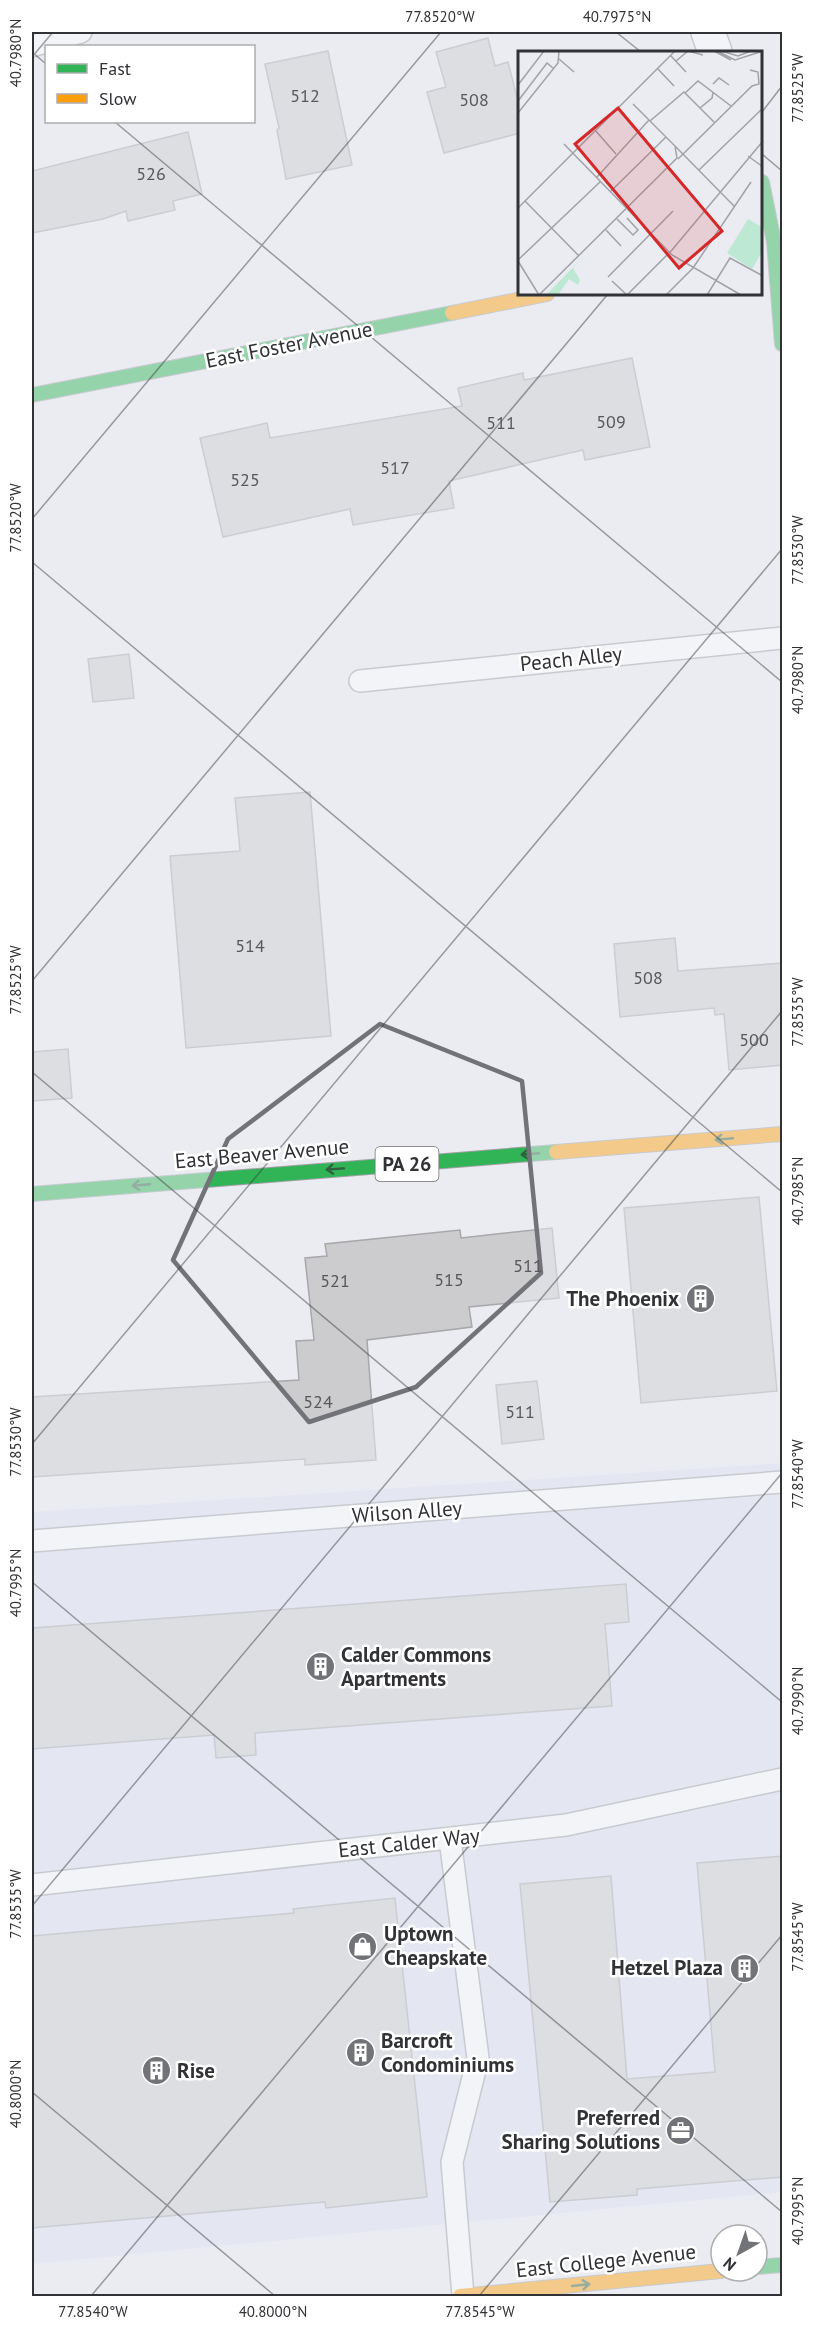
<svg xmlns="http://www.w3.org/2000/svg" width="814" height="2328" font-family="'PT Sans',sans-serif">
<rect width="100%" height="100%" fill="#eaecf2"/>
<!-- built -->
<path fill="#dee1ef" d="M782 1463V2192L32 2264V1512Z"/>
<!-- building -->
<g fill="#cccccf" stroke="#a8a7aa" stroke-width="1.5">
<path d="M488 38 495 66 508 62 520 109V133L444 153 427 92 446 87 436 52Z"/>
<path d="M328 51 352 165 286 179 277 130 279 128 265 64Z"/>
<path d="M188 132 202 194 173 201 175 210 128 221 126 211 103 219 32 233V171Z"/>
<path d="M632 358 650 447 585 460 583 450 449 481 454 508 353 525 350 509 223 537 200 438 267 423 270 438 462 406 458 388 523 373 524 380Z"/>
<path d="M129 654 134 698 93 702 88 659Z"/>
<path d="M310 792 331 1036 186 1048 170 856 240 851 235 798Z"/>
<path d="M675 938 678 971 783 963V1065L729 1070 724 1014 715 1015 714 1008 620 1017 614 944Z"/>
<path d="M68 1049 72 1098 32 1101V1052Z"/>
<path d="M759 1197 777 1391 641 1403 624 1208Z"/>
<path d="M552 1228 559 1298 469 1307 472 1327 367 1340 376 1460 305 1465V1459L32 1477V1397L299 1380 296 1341 314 1340 305 1258 327 1256 325 1244 460 1230 461 1238Z"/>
<path d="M537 1381 544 1439 502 1444 496 1385Z"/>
<path d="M626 1584 629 1622 605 1624 612 1706 255 1733 256 1755 216 1758 214 1735 32 1749V1628Z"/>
<path d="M783 1856V2177L637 2189V2195L550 2202 520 1884 611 1876 627 2079 715 2072 697 1863Z"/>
<path d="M395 1898 427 2197 326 2208 325 2202 32 2228V1936L294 1913 293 1909Z"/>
</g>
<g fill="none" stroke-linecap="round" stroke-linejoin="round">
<defs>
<g id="lane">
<path d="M32 46 81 32"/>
<path d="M360 681 782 638"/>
<path d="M32 1541 782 1482"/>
<path d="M450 1839 478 2058 452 2162 463 2296"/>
<path d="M32 1885 566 1825 782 1779"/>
</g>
<path id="street" d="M708 32 715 52"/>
<g id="fast">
<path d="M762 182 774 242 782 344"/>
<path d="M32 395 452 313"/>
<path d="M32 1194 556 1152"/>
<path d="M757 2267 782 2265"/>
</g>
<g id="slow">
<path d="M452 313 547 294"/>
<path d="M556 1152 782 1134"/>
<path d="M460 2296 721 2271"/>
</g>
</defs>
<!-- lane casing -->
<use href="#lane" stroke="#a0a1a6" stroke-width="24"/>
<!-- street casing -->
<use href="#street" stroke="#a0a1a6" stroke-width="36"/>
<!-- fast casing -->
<use href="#fast" stroke="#a0a1a6" stroke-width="16"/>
<!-- slow casing -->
<use href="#slow" stroke="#a0a1a6" stroke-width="16"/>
<!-- lane -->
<use href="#lane" stroke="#fcfcfd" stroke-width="21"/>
<!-- street -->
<use href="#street" stroke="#fcfcfd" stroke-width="33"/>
<!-- fast -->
<use href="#fast" stroke="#30b455" stroke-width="14"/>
<!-- slow -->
<use href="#slow" stroke="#ff9f0a" stroke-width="14"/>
</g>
<!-- one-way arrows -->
<defs><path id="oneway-shaft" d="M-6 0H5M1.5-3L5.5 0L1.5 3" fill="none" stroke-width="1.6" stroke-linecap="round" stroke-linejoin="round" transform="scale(1.5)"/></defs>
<g stroke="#316041">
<use href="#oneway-shaft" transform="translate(724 1139) rotate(175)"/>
<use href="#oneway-shaft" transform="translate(530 1154) rotate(175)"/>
<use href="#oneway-shaft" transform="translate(335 1169) rotate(176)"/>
<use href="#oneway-shaft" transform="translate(141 1185) rotate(175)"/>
<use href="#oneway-shaft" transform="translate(581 2285) rotate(-6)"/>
</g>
<!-- marked area -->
<path d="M0 0H814V2328H0ZM380 1024 522 1081 541 1273 416 1387 309 1422 173 1260 228 1139Z" fill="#eaecf2" fill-opacity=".55" fill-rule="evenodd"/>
<path fill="none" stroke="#727378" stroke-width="4.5" stroke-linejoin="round" d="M380 1024 522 1081 541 1273 416 1387 309 1422 173 1260 228 1139Z"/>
<!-- ticks -->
<path fill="none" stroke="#313236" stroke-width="1.5" stroke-opacity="0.45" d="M616 32 641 52M32 52 46 64M32 57 53 32M762 112 782 86M115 122 782 682M762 154 782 171M32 519 441 32M32 562 782 1192M32 981 608 294M32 1072 782 1702M32 1444 782 549M32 1582 782 2212M32 1906 782 1011M32 2092 275 2296M91 2296 782 1473M479 2296 782 1935"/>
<!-- icons -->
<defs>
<symbol id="building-disc" viewBox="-11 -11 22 22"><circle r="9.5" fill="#727378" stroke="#fff"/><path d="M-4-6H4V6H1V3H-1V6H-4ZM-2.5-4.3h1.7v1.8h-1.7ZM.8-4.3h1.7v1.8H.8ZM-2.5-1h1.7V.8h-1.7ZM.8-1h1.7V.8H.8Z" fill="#fff"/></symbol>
<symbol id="shop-disc" viewBox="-11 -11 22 22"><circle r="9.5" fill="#727378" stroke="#fff"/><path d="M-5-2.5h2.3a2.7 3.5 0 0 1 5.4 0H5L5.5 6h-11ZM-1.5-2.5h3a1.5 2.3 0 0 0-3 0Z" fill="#fff"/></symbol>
<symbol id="office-disc" viewBox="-11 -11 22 22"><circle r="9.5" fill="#727378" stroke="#fff"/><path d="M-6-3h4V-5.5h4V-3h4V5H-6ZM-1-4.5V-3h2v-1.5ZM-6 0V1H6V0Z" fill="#fff"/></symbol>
</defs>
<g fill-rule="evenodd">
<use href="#building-disc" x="684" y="1282" width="33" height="33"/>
<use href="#building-disc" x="304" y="1650" width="33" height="33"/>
<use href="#shop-disc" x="346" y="1930" width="33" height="33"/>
<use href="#building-disc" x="728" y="1952" width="33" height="33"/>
<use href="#building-disc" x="344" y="2036" width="33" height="33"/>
<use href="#building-disc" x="140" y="2054" width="33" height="33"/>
<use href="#office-disc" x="664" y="2114" width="33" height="33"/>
</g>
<g text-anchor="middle" stroke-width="5" stroke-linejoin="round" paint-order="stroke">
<!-- number labels -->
<g font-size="18" fill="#58585c">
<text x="305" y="102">512</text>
<text x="474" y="106">508</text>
<text x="151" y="180">526</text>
<text x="611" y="428">509</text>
<text x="501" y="429">511</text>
<text x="395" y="474">517</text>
<text x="245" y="486">525</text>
<text x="250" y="952">514</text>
<text x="648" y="984">508</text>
<text x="754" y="1046">500</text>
<text x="528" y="1272">511</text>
<text x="449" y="1286">515</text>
<text x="335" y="1287">521</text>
<text x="318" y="1408">524</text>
<text x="520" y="1418">511</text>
</g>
<!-- shield labels -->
<rect fill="#fff" stroke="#6f7072" stroke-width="1.5" x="375.5" y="1147" width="63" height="34" rx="4.5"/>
<g font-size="20" font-weight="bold" fill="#313236">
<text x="407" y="1171">PA 26</text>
</g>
<!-- street labels -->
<g font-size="21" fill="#313236" stroke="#fff">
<text transform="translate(289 345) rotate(-11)" y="7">East Foster Avenue</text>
<text transform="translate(571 659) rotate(-6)" y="7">Peach Alley</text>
<text transform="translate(262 1154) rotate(-5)" y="7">East Beaver Avenue</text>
<text transform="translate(407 1512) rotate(-4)" y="7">Wilson Alley</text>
<text transform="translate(409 1843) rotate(-6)" y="7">East Calder Way</text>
<text transform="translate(606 2261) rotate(-6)" y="7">East College Avenue</text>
</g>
<!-- poi labels -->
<g font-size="21" font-weight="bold" fill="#313236" stroke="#fff" text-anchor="start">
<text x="679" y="1306" text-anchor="end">The Phoenix</text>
<text x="341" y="1662">Calder Commons<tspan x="341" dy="24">Apartments</tspan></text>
<text x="384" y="1941">Uptown<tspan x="384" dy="24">Cheapskate</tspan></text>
<text x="723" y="1975" text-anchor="end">Hetzel Plaza</text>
<text x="381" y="2048">Barcroft<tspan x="381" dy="24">Condominiums</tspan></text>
<text x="177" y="2078">Rise</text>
<text x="660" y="2125" text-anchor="end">Preferred<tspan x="660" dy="24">Sharing Solutions</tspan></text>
</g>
</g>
<!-- overview -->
<g transform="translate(518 51)">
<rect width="244" height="244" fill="#eaecf2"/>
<path d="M230 168 244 176V201L234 218 209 202ZM66 205 55 217 62 229 60 234 51 228 40 244H28Z" fill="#bde8d4"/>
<path fill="none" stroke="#a0a2a7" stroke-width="1.5" d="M196 0 213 9M199 0 217 9 245 0M203 0 220 5 233 0M153 5 168 21M41 8 56 21M158 10 170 0 185 4M139 17 156 35M195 33 201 27 211 34M0 34 26 0M167 42 180 30 213 55M0 50 29 12 35 17M182 57 194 47 195 41M0 62 40 12 41 0M132 70 166 41 196 71M77 79 98 103M46 93 154 204 223 244M157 95 216 155M230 105 245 116M160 108 234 35 241 33 240 21 232 19M181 119 245 57M79 126 131 69M93 140 148 86M7 150 61 205M0 157 157 0M99 168 115 184 120 179 109 167M88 179 103 195M0 209 83 130M0 210 21 244M90 226 155 160M94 230 109 244M21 244 159 107 157 95 115 53M109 244 154 199 245 90M148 244 175 217 233 131M189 244 212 207 245 225"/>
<path fill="#d62828" fill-opacity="0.15" stroke="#d62828" stroke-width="3" d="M100 57 204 180 161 217 57 93Z"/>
<rect width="244" height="244" fill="none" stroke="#313236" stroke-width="3"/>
</g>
<!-- border -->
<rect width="814" height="2328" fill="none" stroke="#ffffff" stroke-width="66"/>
<!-- legend -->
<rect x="45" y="45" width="210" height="78" fill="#ffffff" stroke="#adadaf" stroke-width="1.5"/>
<rect x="57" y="64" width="30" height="9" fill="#30b455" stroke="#adadaf" stroke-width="1.5"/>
<text x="99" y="75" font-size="18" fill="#313236">Fast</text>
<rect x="57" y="94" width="30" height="9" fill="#ff9f0a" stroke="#adadaf" stroke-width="1.5"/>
<text x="99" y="105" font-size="18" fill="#313236">Slow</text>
<!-- north arrow -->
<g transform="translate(739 2253) rotate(220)"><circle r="28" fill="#ffffff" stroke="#adadaf" stroke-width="1.5"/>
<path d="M0-4.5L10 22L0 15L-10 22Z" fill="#727378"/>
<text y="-9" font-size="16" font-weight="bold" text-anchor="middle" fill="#313236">N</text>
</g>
<rect x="33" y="33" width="748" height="2262" fill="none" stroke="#313236" stroke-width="2"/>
<g font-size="15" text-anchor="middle" fill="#313236">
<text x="440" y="22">77.8520°W</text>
<text x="617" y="22">40.7975°N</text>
<text transform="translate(16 53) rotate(-90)" y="5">40.7980°N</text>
<text transform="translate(798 88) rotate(-90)" y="5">77.8525°W</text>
<text transform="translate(16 518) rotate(-90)" y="5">77.8520°W</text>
<text transform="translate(798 550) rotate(-90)" y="5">77.8530°W</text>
<text transform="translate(798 680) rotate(-90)" y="5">40.7980°N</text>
<text transform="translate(16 980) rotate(-90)" y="5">77.8525°W</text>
<text transform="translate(798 1012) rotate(-90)" y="5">77.8535°W</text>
<text transform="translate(798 1191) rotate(-90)" y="5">40.7985°N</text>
<text transform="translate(16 1442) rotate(-90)" y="5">77.8530°W</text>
<text transform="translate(798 1474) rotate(-90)" y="5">77.8540°W</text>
<text transform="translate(16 1583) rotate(-90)" y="5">40.7995°N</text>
<text transform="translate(798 1701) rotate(-90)" y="5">40.7990°N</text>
<text transform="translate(16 1904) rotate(-90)" y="5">77.8535°W</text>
<text transform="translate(798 1937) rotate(-90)" y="5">77.8545°W</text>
<text transform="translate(16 2094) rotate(-90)" y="5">40.8000°N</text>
<text transform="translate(798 2211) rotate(-90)" y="5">40.7995°N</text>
<text x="93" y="2317">77.8540°W</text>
<text x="273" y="2317">40.8000°N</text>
<text x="480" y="2317">77.8545°W</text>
</g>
</svg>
